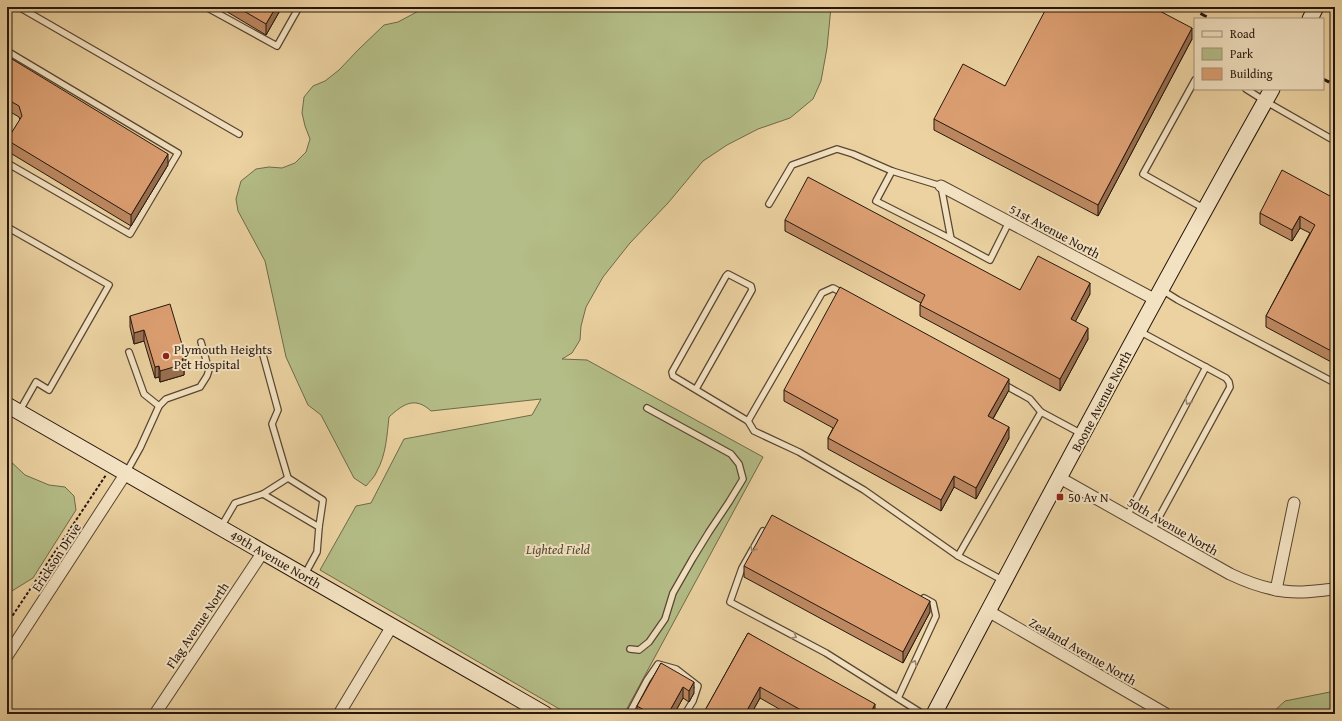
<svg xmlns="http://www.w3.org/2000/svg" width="1342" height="721" font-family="'Gentium Book Plus',serif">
<rect width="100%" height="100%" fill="#ecd2a1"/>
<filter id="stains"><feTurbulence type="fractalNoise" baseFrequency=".005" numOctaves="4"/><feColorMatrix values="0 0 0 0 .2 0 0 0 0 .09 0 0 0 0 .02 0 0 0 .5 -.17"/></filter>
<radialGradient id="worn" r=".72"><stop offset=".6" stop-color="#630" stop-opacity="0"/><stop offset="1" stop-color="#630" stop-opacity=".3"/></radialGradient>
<!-- green -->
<g fill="#b4bd87" stroke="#6e6a4a">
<path d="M426 7H831L827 48 821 81 813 99 790 118 758 129 727 145 703 161 668 203 630 243 603 277 586 307 581 326 580 340 572 353 562 359 587 360 763 457 624 714H568L320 570 356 506 371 503 404 439 532 415 541 399 431 411C415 396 403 404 389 417 387 435 386 455 377 471 375 477 369 482 366 486L354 478 321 415 308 405 286 357 265 261 238 211 236 199 241 181 256 169 269 167 282 168 295 163 306 152 310 139 305 126 302 113 304 97 313 86 325 81 339 70 358 50 384 25 398 22Z"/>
<path d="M7 458 25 475 49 485 65 487 74 496 76 510 33 578 7 594Z"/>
<path d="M1335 691V714H1271L1285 701Z"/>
</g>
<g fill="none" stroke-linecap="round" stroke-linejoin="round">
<defs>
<g id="lane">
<path d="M19 7 239 134"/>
<path d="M206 7 277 46 299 7"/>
<path d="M7 51 178 153 130 234 7 163"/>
<path d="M1195 80 1143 174 1205 209"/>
<path d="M1246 89 1265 101 1335 141"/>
<path d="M892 171 941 186 951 239 876 201Z"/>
<path d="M769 204 792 165 837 149 853 154 892 171"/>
<path d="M7 227 109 285 49 390 36 382 19 412"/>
<path d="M951 239 990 260 1009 222"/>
<path d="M1162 290 1178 300 1335 383"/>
<path d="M844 294 833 288 822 293 748 421 754 431 799 452 864 490 958 556"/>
<path d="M1139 331 1226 378 1229 382 1230 387 1152 530"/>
<path d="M129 352 144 394 159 406"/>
<path d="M263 355 278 410 272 424 288 478 323 500 319 527"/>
<path d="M1003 384 1030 399 1041 412"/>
<path d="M696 389 752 290 751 286 728 274 726 276 672 372 673 376 748 421"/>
<path d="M126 473 140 448 159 406 166 399 200 387 207 376 209 370 201 342"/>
<path d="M263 494 288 478"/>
<path d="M1127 516 1206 367"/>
<path d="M221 527 235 503 263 494 319 527 317 552 305 574"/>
<path d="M763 531 742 568 730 602 826 653 923 714"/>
<path d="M1004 581 958 556 1041 412 1082 434"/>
<path d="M630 649 639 650 649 642 665 619 673 593 693 558 709 532 729 502 743 479 739 464 731 454 647 408"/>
<path d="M898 698 936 616 933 603 924 598"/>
<path d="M629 714 647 680 658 664 676 669 698 686 693 701 685 714"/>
</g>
<g id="street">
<path d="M941 186 1156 300"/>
<path d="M1060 478 1230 574C1251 584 1274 592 1298 592 1310 592 1323 590 1335 589"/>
<path d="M1276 590 1294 503"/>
<path d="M988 611 1166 714"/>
<path d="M7 656 126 473"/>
<path d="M155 714 263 552"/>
<path d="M339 714 392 626"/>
</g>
<g id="secondary">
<path d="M1310 19 1316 7"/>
<path d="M7 405 545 714"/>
<path d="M934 714C1044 504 1156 296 1272 89"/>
</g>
</defs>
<!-- lane casing -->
<use href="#lane" stroke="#584633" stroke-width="8"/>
<!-- street casing -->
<use href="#street" stroke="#584633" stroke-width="13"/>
<!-- secondary casing -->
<use href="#secondary" stroke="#27170e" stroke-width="17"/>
<!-- path -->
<path stroke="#27170e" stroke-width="2" stroke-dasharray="3 2" stroke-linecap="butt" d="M7 624 106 475"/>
<!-- lane -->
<use href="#lane" stroke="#f3e2c2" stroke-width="5.5"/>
<!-- street -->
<use href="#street" stroke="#f3e2c2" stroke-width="11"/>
<!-- secondary -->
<use href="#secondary" stroke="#f3e2c2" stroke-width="15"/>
<!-- rail -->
<g stroke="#27170e" stroke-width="3" stroke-dasharray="7 7" stroke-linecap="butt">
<path d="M1188 7 1211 19"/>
<path d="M1323 79 1335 85"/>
</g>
</g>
<!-- wall -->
<g fill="#bc8861" stroke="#27170e">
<path d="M219 7H282L266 35Z"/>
<path d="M1192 39 1098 216 934 130V119L1005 86Z"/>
<path d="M7 56 168 165 131 226 7 151V140L20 120 19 117 7 110Z"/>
<path d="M1335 187V364L1266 327V316L1310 233 1300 228 1292 241 1260 224V213L1330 196Z"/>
<path d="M785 220 1020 290 1090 294 1075 321 1088 339 1060 391 920 316V305L921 303 785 231Z"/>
<path d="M130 316 186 369 184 370V375L160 382 159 377 155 378 144 341 134 344 130 327Z"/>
<path d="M784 390H1009L993 419 1009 438 976 499 954 487 941 511 828 449V438L833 428 784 401Z"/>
<path d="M744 566 930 612 903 663 744 577Z"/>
<path d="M748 633 875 714H788L760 698 751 714H703Z"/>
<path d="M661 663 694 693 689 702 683 698 674 714H637V706Z"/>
</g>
<!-- shaded-wall -->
<g fill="#996f4f" stroke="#27170e">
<path d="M276 7H282L266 35V24Z"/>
<path d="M1192 28V39L1098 216V205Z"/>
<path d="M168 154V165L131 226V215Z"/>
<path d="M1300 216V228L1292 241V230Z"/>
<path d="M1090 283V294L1071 330V319Z"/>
<path d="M1088 328V339L1060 391V379Z"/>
<path d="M144 330V341L134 344V333Z"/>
<path d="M186 358V369L184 370V375L160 382V371L182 359Z"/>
<path d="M159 366V377L155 378V367Z"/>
<path d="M1009 379V390L988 427V416Z"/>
<path d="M1009 427V438L976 499V488Z"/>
<path d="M954 476V487L941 511V500Z"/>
<path d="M930 601V612L903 663V652Z"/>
<path d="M694 682V693L689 702V691Z"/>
<path d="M683 687V698L674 714H668Z"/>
<path d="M760 687V698L751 714H745Z"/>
<path d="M875 704V714H870Z"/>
</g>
<!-- building -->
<g fill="#db9e71" stroke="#27170e">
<path d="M237 7H276L266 24Z"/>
<path d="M1047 7H1152L1192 28 1098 205 934 119 963 64 1005 86Z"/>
<path d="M7 56 168 154 131 215 7 140 22 116 19 106 7 99Z"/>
<path d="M1282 170 1330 196 1335 187V353L1266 316 1315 225 1300 216 1292 230 1260 213Z"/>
<path d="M808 177 1020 290 1038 256 1090 283 1071 319 1088 328 1060 379 920 305 925 295 785 220Z"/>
<path d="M840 287 1009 379 988 416 1009 427 976 488 954 476 941 500 828 438 838 420 784 390Z"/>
<path d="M170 304 186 358 182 359 184 364 160 371 159 366 155 367 144 330 134 333 130 316Z"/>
<path d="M772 515 930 601 903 652 744 566Z"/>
<path d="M748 633 875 704 870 714H808L760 687 745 714H703Z"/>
<path d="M661 663 694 682 689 691 683 687 668 714H651L637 706Z"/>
</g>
<!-- one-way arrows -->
<defs><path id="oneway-chevron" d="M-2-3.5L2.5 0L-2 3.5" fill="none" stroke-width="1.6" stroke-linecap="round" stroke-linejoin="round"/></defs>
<g stroke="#978771">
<use href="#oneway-chevron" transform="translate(1188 402) rotate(118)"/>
<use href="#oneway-chevron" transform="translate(753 549) rotate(120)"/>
<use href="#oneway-chevron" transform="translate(794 636) rotate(28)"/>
<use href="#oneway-chevron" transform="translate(914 663) rotate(-65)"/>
</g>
<!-- markers -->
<g fill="#8f2418" stroke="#f3e2c2" stroke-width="1.5">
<circle cx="166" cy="356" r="4"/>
<rect x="1056" y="493" width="8" height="8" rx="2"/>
</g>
<g text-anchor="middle" stroke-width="4" stroke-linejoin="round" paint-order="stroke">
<!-- street labels -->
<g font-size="13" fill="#27170e" stroke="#f3e2c2">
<text transform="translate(1055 231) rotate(28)" y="5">51st Avenue North</text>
<text transform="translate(1101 401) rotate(-62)" y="5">Boone Avenue North</text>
<text transform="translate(1173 526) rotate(30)" y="5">50th Avenue North</text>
<text transform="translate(56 557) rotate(-57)" y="5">Erickson Drive</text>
<text transform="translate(276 559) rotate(30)" y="5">49th Avenue North</text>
<text transform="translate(197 625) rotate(-56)" y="5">Flag Avenue North</text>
<text transform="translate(1083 651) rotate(30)" y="5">Zealand Avenue North</text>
</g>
<!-- poi labels -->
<g font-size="13" fill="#27170e" stroke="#f3e2c2" text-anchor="start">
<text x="174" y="354">Plymouth Heights<tspan x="174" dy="15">Pet Hospital</tspan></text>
<text x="1068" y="502">50 Av N</text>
</g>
<!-- park labels -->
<g font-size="13" font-style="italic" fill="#514932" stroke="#f3e2c2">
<text x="558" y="554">Lighted Field</text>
</g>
</g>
<!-- margin -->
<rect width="1342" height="721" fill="none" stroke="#ecd2a1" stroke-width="24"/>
<rect x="8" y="8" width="1326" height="705" fill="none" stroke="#27170e" stroke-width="2"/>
<rect x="12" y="12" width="1318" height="697" fill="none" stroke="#27170e"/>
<!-- legend -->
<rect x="1194" y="18" width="130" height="72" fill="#f3e2c2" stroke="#a1917a"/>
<rect x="1202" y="31" width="20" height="6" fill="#f3e2c2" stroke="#a1917a"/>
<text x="1230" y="38" font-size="12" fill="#27170e">Road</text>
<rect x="1202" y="48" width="20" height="12" fill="#b4bd87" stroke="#a1917a"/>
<text x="1230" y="58" font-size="12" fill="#27170e">Park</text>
<rect x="1202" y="68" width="20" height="12" fill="#db9e71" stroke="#a1917a"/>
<text x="1230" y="78" font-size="12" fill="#27170e">Building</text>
<rect width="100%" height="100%" filter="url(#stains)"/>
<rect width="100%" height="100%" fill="url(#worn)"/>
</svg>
